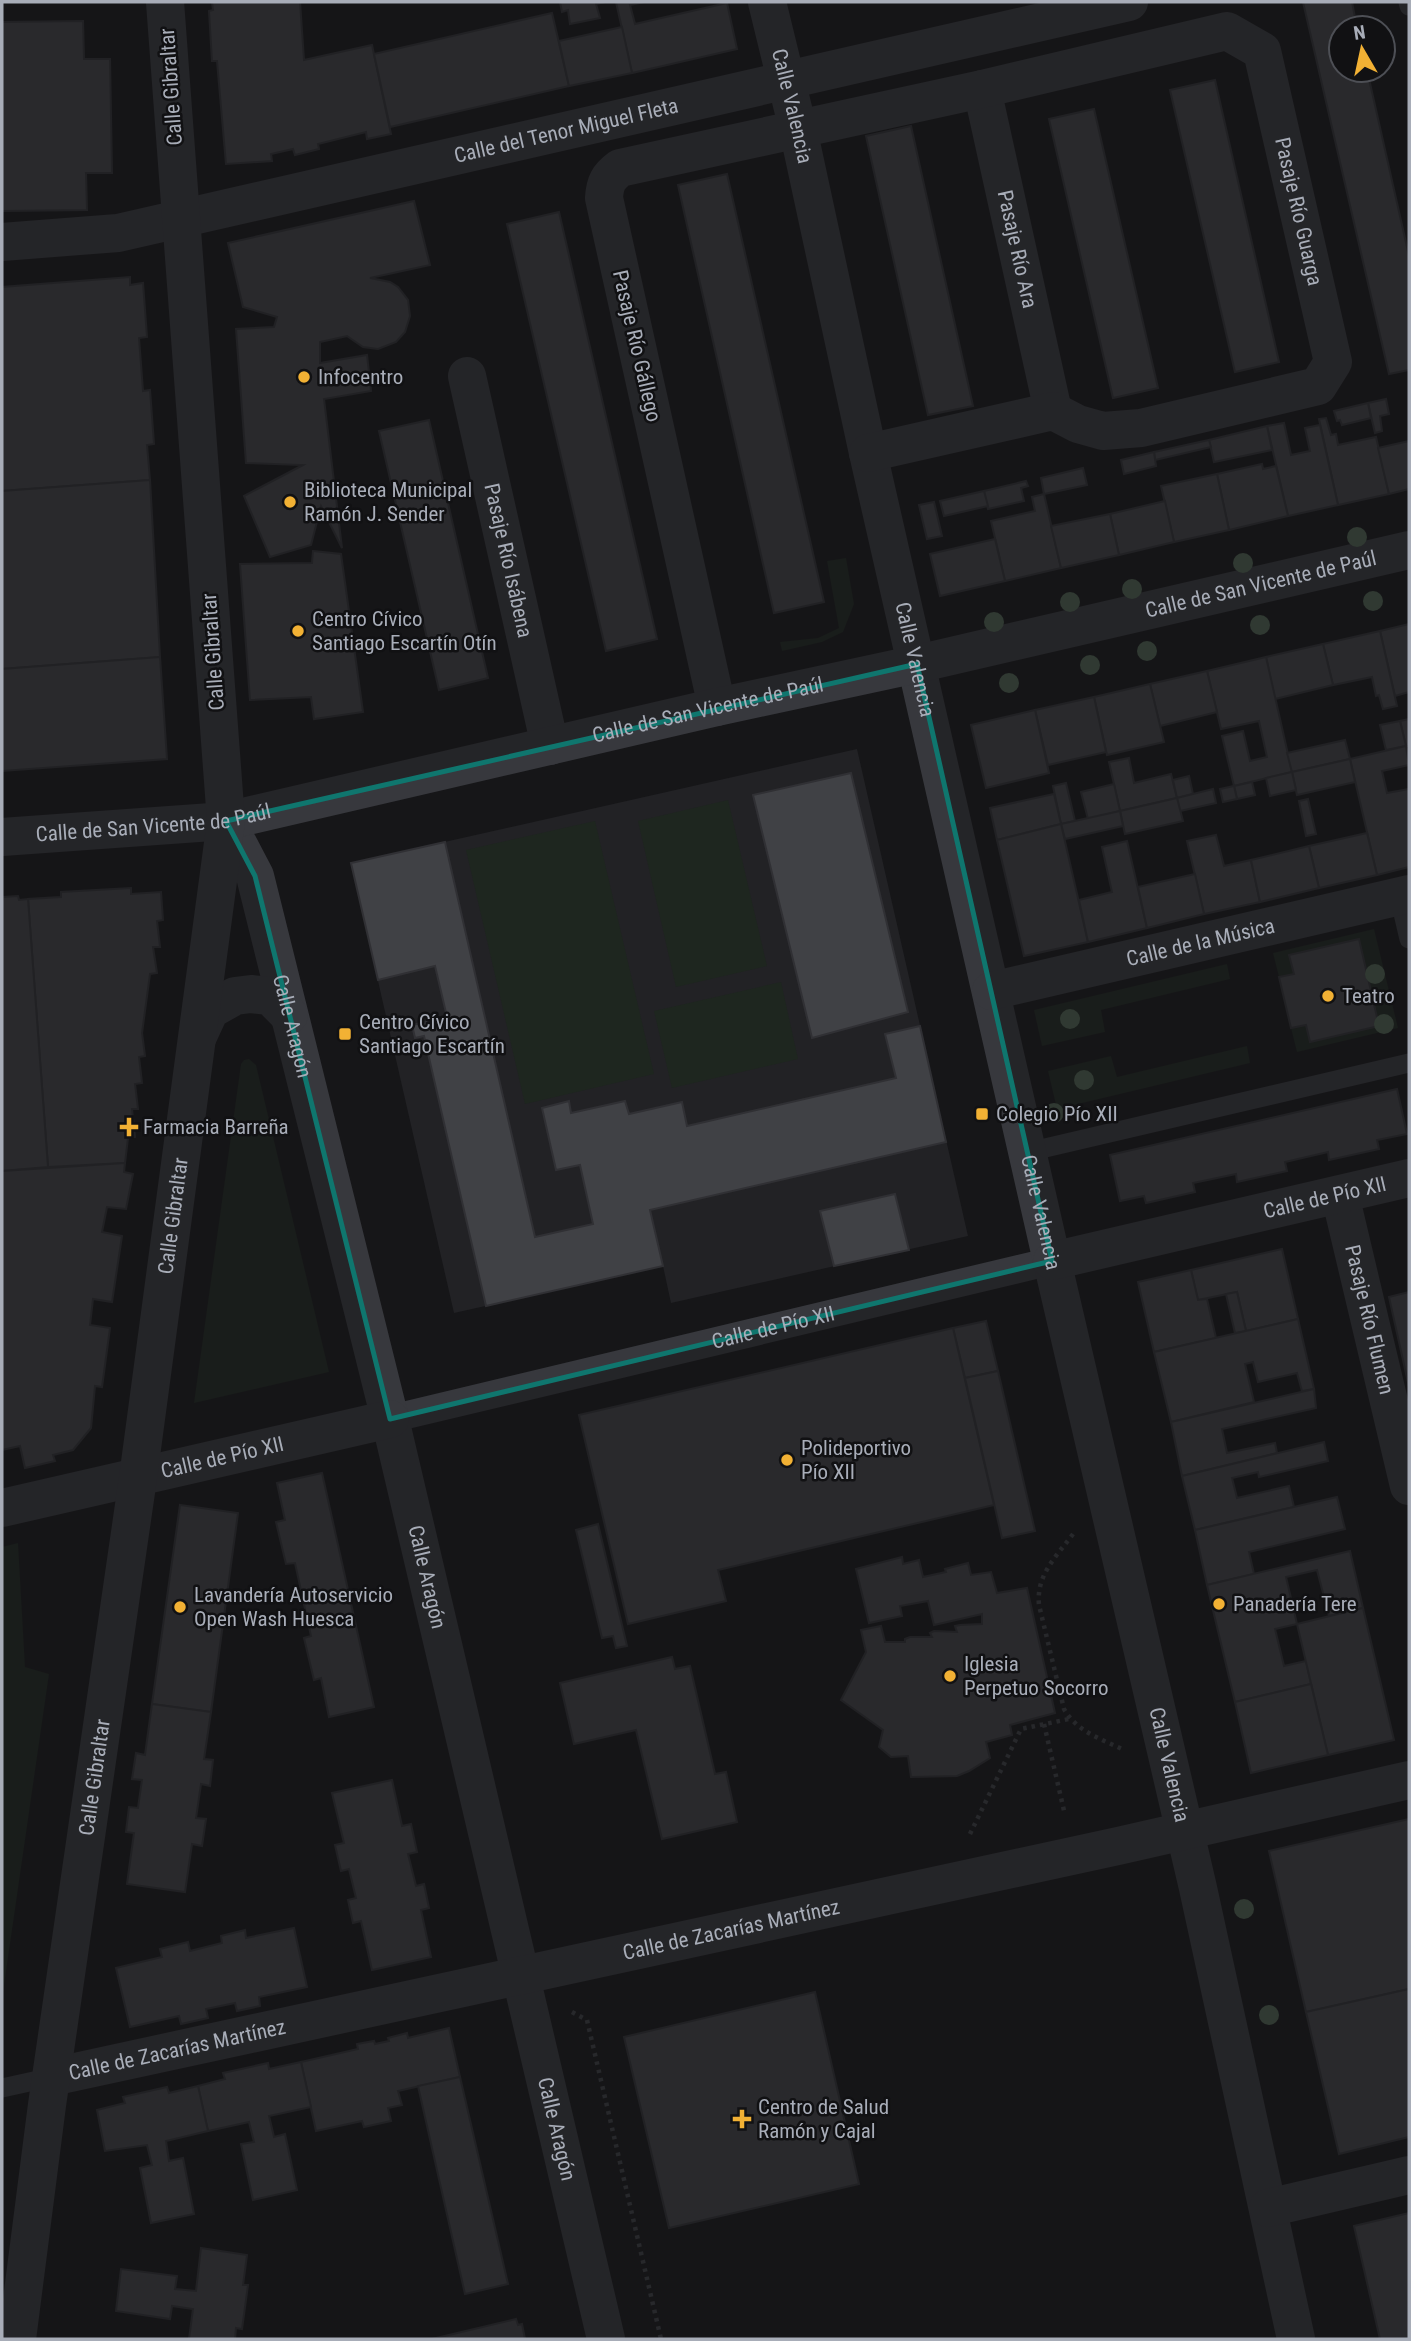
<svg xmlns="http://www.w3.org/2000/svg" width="1411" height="2341" font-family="'Roboto Condensed',sans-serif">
<rect width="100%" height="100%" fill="#161618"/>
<!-- built -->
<path fill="#222225" d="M857 749 968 1236 671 1303 663 1266 454 1313 351 863Z"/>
<!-- green -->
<g fill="#1e261f">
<path d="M846 558 854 604 843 632 822 642 782 651 780 642 818 638 839 628 827 561Z"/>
<path d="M728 800 767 966 676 987 638 821Z"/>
<path d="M595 821 654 1074 525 1104 466 850Z"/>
<path d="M1374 929 1398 1028 1297 1052 1291 1028 1306 1025 1310 1042 1379 1026 1359 940 1289 956 1294 974 1279 977 1273 953Z"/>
<path d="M1227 964 1230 979 1101 1010 1105 1032 1042 1046 1034 1010Z"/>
<path d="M781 982 798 1059 672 1088 654 1011Z"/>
<path d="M1247 1046 1250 1063 1057 1109 1048 1071 1111 1056 1117 1077Z"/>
<path d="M249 1059 256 1065 329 1372 194 1403 241 1064 244 1060Z"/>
<path d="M18 1543 25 1667 49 1674 2 1999V1547Z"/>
</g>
<!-- building -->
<g fill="#404145" stroke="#303034" stroke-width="2">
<path d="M212 2H300L304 60 372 45 391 134 367 139 366 132 318 144 319 149 295 155 293 149 271 154 272 161 226 164 217 61H212L209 11 213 10Z"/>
<path d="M560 2H605L596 4 600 18 570 24 568 10 562 12Z"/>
<path d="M616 2H644L630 5 635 24 727 3 737 49 632 73Z"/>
<path d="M1303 2H1352L1357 28H1341V70H1367L1409 256V370L1389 374Z"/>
<path d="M552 13 569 86 390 127 374 54Z"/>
<path d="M83 21 84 59H110L112 173H86L87 210 2 211V22Z"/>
<path d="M622 27 632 73 569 86 559 41Z"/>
<path d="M1215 80 1279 362 1235 372 1170 90Z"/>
<path d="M1094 109 1158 388 1113 398 1049 119Z"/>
<path d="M911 126 973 406 928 415 866 136Z"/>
<path d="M727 174 824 602 774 613 678 185Z"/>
<path d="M414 201 430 265 370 278 390 282 398 287 408 300 410 316 405 332 396 342 378 349 363 347 347 336 320 342V363L367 355 371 391 324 399 342 548 321 506 311 545 270 557 244 496 303 465 246 463 236 329 274 327 277 317 243 307 228 243Z"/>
<path d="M559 212 657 639 606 651 507 224Z"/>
<path d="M130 277V285L143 283 147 337 139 338 143 391 150 390 154 444 147 445 150 480 2 491V287Z"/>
<path d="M1386 399 1389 414 1380 416 1382 431 1375 433 1368 403Z"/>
<path d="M1368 403 1371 418 1342 425 1340 420 1337 421 1334 411Z"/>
<path d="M1326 418 1331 435 1336 434 1338 445 1376 437 1389 494 1338 505 1319 419Z"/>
<path d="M429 420 488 678 439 690 379 431Z"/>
<path d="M1284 423 1291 455 1310 451 1305 428 1320 425 1338 505 1288 516 1267 426Z"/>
<path d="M1267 426 1272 450 1214 462 1209 440Z"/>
<path d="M1209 440 1211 447 1155 460 1154 452Z"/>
<path d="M1409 441V489L1389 494 1378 448Z"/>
<path d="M1154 452 1156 466 1124 474 1121 460Z"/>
<path d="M1262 464 1263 469 1276 466 1288 516 1229 530 1217 474Z"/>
<path d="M1083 468 1087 485 1044 494 1041 478Z"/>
<path d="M1217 474 1229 530 1174 542 1161 486Z"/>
<path d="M150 480 160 657 2 669V491Z"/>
<path d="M1026 481 1028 486 1021 488 1024 501 988 509 984 491Z"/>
<path d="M984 491 988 506 944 516 940 501Z"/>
<path d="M1044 494 1061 568 1005 581 991 521 1035 511 1032 497Z"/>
<path d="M1165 501 1174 542 1119 555 1110 514Z"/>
<path d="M934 502 942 536 927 539 919 505Z"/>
<path d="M1110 514 1119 555 1061 568 1051 526Z"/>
<path d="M995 539 1005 581 940 596 930 554Z"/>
<path d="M313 551 341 554 363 712 314 719 311 697 250 700 240 564 312 563Z"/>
<path d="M1409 624V692L1395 696 1380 631Z"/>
<path d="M1380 631 1397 706 1383 709 1379 695 1376 696 1372 677 1333 685 1323 644Z"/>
<path d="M1323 644 1333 685 1275 699 1266 657Z"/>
<path d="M160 657 167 759 2 771V669Z"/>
<path d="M1266 657 1292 772 1234 786 1222 736 1243 731 1250 761 1267 757 1259 721 1221 729 1207 671Z"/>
<path d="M1207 671 1217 712 1160 726 1150 684Z"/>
<path d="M1150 684 1164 742 1107 755 1094 697Z"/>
<path d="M1094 697 1106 752 1048 765 1035 710Z"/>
<path d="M1035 710 1049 773 986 788 971 725Z"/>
<path d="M1409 719V746H1406L1400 721Z"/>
<path d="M1400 721 1406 746 1386 750 1380 725Z"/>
<path d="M1345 740 1350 759 1292 772 1287 753Z"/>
<path d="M1406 746 1409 765 1382 771 1387 793 1409 789V867L1377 875 1350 759Z"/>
<path d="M1129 758 1134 783 1171 774 1177 798 1120 811 1109 762Z"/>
<path d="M1350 759 1355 782 1297 795 1292 772Z"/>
<path d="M1292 772 1296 790 1270 796 1266 778Z"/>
<path d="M851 773 908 1012 812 1038 753 795Z"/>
<path d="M1189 776 1193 794 1177 798 1173 780Z"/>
<path d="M1252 782 1255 795 1237 799 1234 786Z"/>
<path d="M1066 783 1075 821 1061 824 1053 786Z"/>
<path d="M1114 784 1120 811 1088 819 1081 792Z"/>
<path d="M1234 786 1237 799 1223 802 1220 789Z"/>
<path d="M1213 789 1216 803 1180 811 1177 798Z"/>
<path d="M1054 794 1061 824 997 840 990 808Z"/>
<path d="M1177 798 1183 821 1125 834 1120 811Z"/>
<path d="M1308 799 1316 834 1306 836 1299 801Z"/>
<path d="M1120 811 1123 826 1065 839 1061 824Z"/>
<path d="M1061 824 1088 942 1024 956 997 840Z"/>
<path d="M1367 833 1377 875 1319 888 1309 846Z"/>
<path d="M1216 835 1224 866 1251 860 1260 902 1204 914 1187 841Z"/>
<path d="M1127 841 1147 928 1088 942 1079 900 1112 892 1102 847Z"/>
<path d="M445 842 535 1237 593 1224 580 1165 556 1170 542 1108 569 1101 571 1113 625 1101 629 1114 682 1102 687 1126 896 1078 885 1034 920 1026 946 1142 650 1210 663 1266 486 1306 424 1036 415 1038 412 1025 447 1017 435 966 378 980 351 863Z"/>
<path d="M1309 846 1319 888 1260 902 1251 860Z"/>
<path d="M1195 874 1204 914 1147 928 1138 887Z"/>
<path d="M131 888V894L161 892 163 920 157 921 160 947H153L157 973 150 974 142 1033 145 1056 139 1057 142 1083 135 1084 138 1109H132L135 1137 128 1138 125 1163 48 1167 28 899 61 897V892Z"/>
<path d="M18 896 19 900 28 899 48 1167 2 1171V901L3 897Z"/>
<path d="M1359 939 1379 1026 1310 1042 1306 1025 1291 1028 1279 977 1294 974 1289 955Z"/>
<path d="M1397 1089 1407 1134 1377 1140 1379 1149 1329 1160 1328 1152 1285 1162 1287 1171 1237 1182 1236 1174 1193 1183 1195 1192 1146 1203 1144 1196 1120 1201 1110 1155Z"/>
<path d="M125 1163 124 1172 133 1174 126 1209 107 1207 102 1232 122 1236 112 1302 93 1299 90 1325 110 1328 102 1387 95 1386 91 1428 73 1450 53 1455 55 1461 25 1468 20 1446 2 1450V1171Z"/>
<path d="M895 1194 909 1250 834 1266 820 1211Z"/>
<path d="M1282 1249 1298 1319 1246 1331 1237 1292 1198 1300 1191 1270Z"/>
<path d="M1191 1270 1198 1300 1207 1299 1216 1338 1154 1352 1138 1282Z"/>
<path d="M1237 1292 1246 1331 1235 1333 1226 1294Z"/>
<path d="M1409 1292V1387L1389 1297Z"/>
<path d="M1298 1319 1314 1389 1302 1391 1297 1373 1258 1382 1253 1362 1245 1364 1254 1402 1171 1422 1154 1352Z"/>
<path d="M986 1321 998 1371 965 1378 953 1328Z"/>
<path d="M953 1328 994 1505 718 1570 726 1601 628 1624 579 1415Z"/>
<path d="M998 1371 1035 1531 1002 1538 965 1378Z"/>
<path d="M1314 1389 1316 1408 1222 1429 1227 1453 1275 1443 1277 1453 1182 1476 1171 1422Z"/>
<path d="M1324 1442 1328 1461 1259 1477 1258 1472 1232 1478 1237 1498 1289 1486 1294 1507 1195 1530 1182 1476Z"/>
<path d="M322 1473 374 1707 329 1717 321 1678 314 1680 304 1638 311 1636 295 1563 286 1564 276 1522 285 1520 277 1483Z"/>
<path d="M1337 1497 1345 1529 1249 1552 1254 1574 1207 1585 1195 1530Z"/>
<path d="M180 1505 238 1513 211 1712 152 1704Z"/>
<path d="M598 1524 627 1646 616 1648 613 1636 602 1638 576 1530Z"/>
<path d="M1350 1551 1363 1608 1329 1616 1317 1570 1286 1577 1297 1624 1275 1629 1284 1666 1306 1661 1311 1684 1235 1702 1207 1585Z"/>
<path d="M902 1557 903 1564 919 1560 923 1577 946 1572 945 1569 968 1563 971 1575 991 1572 997 1593 1027 1588 1055 1713 1010 1725 1012 1735 986 1742 990 1758 969 1771 957 1776 911 1777 908 1756 891 1757 879 1747 883 1730 841 1700 866 1652 861 1630 881 1626 885 1642H905V1639L910 1637H932L930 1633 934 1631 957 1632 955 1626 960 1625 982 1624V1614L934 1625 928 1601 900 1606 902 1616 869 1623 856 1569Z"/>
<path d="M1363 1608 1394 1740 1328 1755 1297 1624Z"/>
<path d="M672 1657 675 1669 690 1666 715 1774 726 1772 737 1822 662 1839 636 1730 574 1744 560 1683Z"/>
<path d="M1311 1684 1328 1755 1251 1773 1235 1702Z"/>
<path d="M152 1704 211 1712 204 1759 213 1760 210 1786 201 1784 196 1818 206 1819 202 1846 192 1844 185 1892 127 1884 134 1833 126 1832 129 1807 138 1808 142 1780 132 1779 136 1753 145 1755Z"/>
<path d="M392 1780 402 1826 411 1824 417 1852 408 1854 416 1886 424 1884 429 1908 421 1910 431 1957 372 1970 361 1921 353 1923 348 1900 356 1898 349 1869 341 1871 335 1845 344 1843 332 1793Z"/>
<path d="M1409 1819V1989L1306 2012 1269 1851Z"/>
<path d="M294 1928 307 1987 259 1997 260 2006 237 2011 235 2003 206 2009 208 2018 181 2024 179 2016 130 2027 116 1968 162 1957 160 1949 188 1942 190 1951 222 1943 221 1936 245 1930 246 1938Z"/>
<path d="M1409 1989V2137L1339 2154 1306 2012Z"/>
<path d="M815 1992 859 2184 669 2228 624 2037Z"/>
<path d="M449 2028 460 2077 398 2091 402 2105 388 2108 391 2121 364 2127 362 2121 316 2131 301 2062 358 2049 357 2044 374 2041 375 2044 389 2041 388 2038 407 2033 408 2038Z"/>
<path d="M301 2062 311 2107 269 2116 274 2137 285 2134 297 2190 253 2200 241 2144 254 2142 249 2122 208 2131 198 2086 225 2079 223 2073 268 2063 269 2069Z"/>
<path d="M460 2077 508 2284 465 2294 418 2086Z"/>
<path d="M198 2086 208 2131 166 2141 169 2161 183 2158 194 2214 151 2223 140 2168 152 2165 147 2145 105 2151 97 2110 125 2103 123 2097 167 2087 169 2093Z"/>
<path d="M1409 2213V2339H1380L1354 2226Z"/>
<path d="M201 2248 247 2255 243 2285H248L242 2329 236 2328 235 2339H189L193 2309 172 2306 170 2319 116 2311 121 2269 177 2276 175 2289 196 2291Z"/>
<path d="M516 2319 518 2325 522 2324 525 2339H432Z"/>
</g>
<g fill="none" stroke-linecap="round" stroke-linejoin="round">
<!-- path -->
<g stroke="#3d3f44" stroke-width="4.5" stroke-dasharray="3.5 5" stroke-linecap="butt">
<path d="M1073 1534C1056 1557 1036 1575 1039 1605L1064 1709C1076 1731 1101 1739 1122 1749"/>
<path d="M1044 1724 1065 1815"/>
<path d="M970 1834 1021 1729 1069 1719"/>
<path d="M572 2012 587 2020 661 2339"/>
</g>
<!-- service -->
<g stroke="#37383d" stroke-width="19">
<path d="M1408 2 1409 6"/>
<path d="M1399 896 1409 939"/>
<path d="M1028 1152 1409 1063"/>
<path d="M2 2088 52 2077"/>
</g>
<!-- pedestrian -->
<path stroke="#37383d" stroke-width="28" id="s1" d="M390 1419 1052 1261"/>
<!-- minor -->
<g stroke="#37383d" stroke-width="38">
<path id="s2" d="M767 2 798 129 868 453 1052 1261 1198 1888 1296 2339"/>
<path id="s3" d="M982 89 1053 411"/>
<path id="s4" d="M2 242 118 233 1129 2"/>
<path id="s5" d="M467 376 550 746"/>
<path id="s6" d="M717 707 604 198C605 183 608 177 620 168L982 89 1227 31 1262 51 1333 362 1318 386 1141 428 1103 431 1078 424 1053 411 868 453"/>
<path id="s7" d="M226 821 255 876 390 1419 606 2339"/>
<path id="s8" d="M2 837 226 821 717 707 917 664 1409 550"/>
<path id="s9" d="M991 991 1409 894"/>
<path d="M198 1036 210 1010 235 996 251 994 270 996 289 1015"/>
<path id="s10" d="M1340 1195 1409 1486"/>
<path id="s11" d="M1052 1261 1409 1178"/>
<path id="s12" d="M2 1508 390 1419"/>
<path id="s13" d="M52 2077 1118 1846 1409 1780"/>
<path d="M1268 2208 1409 2175"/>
<path id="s14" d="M17 2339 47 2105 138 1478 226 821 165 2"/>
</g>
</g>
<!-- trees -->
<g fill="#506452">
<circle cx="1357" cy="537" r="10"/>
<circle cx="1243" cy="563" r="10"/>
<circle cx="1132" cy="589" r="10"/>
<circle cx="1373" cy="601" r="10"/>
<circle cx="1070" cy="602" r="10"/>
<circle cx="994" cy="622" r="10"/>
<circle cx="1260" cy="625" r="10"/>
<circle cx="1147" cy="651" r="10"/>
<circle cx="1090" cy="665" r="10"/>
<circle cx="1009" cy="683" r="10"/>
<circle cx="1375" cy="974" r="10"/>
<circle cx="1070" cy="1019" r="10"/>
<circle cx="1384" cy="1024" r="10"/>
<circle cx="1084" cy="1080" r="10"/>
<circle cx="1054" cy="1113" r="10"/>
<circle cx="1244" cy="1909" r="10"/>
<circle cx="1269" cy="2015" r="10"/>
</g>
<!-- marked area -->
<path d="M0 0H1411V2341H0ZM917 664 1052 1261 390 1419 255 876 226 821Z" fill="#161618" fill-opacity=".55" fill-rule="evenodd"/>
<path fill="none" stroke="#0f766e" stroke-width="5" stroke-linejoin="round" d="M917 664 1052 1261 390 1419 255 876 226 821Z"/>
<!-- markers -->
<g fill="#f2b134" stroke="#111113" stroke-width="2.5">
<circle cx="304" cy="377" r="7"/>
<circle cx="290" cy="502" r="7"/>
<circle cx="298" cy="631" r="7"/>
<circle cx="1328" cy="996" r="7"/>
<rect x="338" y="1027" width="14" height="14" rx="3.5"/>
<rect x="975" y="1107" width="14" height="14" rx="3.5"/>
<path d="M125.5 1116.5h7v7h7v7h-7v7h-7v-7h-7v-7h7z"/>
<circle cx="787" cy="1460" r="7"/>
<circle cx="1219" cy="1604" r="7"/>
<circle cx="180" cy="1607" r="7"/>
<circle cx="950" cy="1676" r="7"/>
<path d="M738.5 2108.5h7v7h7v7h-7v7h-7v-7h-7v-7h7z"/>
</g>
<g text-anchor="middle" stroke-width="5" stroke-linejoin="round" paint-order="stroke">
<!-- street labels -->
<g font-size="21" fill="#a8adb8" stroke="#111113">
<text transform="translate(171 87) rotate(-94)" y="7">Calle Gibraltar</text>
<text dy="7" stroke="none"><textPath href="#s2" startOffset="107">Calle Valencia</textPath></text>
<text dy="7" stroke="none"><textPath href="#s4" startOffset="576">Calle del Tenor Miguel Fleta</textPath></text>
<text dy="7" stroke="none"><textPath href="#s6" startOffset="1384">Pasaje Río Guarga</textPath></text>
<text dy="7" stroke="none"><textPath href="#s3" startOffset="164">Pasaje Río Ara</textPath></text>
<text transform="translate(637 346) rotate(77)" y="7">Pasaje Río Gállego</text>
<text dy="7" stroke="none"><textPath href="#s5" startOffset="189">Pasaje Río Isábena</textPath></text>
<text dy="7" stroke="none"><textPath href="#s8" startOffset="1286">Calle de San Vicente de Paúl</textPath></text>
<text transform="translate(213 652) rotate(-94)" y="7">Calle Gibraltar</text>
<text dy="7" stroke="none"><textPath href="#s2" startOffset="674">Calle Valencia</textPath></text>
<text dy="7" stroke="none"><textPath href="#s8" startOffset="719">Calle de San Vicente de Paúl</textPath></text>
<text dy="7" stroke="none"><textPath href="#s8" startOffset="152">Calle de San Vicente de Paúl</textPath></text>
<text dy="7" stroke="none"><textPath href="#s9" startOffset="215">Calle de la Música</textPath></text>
<text dy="7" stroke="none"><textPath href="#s7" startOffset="217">Calle Aragón</textPath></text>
<text dy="7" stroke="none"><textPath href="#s11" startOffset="280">Calle de Pío XII</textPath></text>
<text dy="7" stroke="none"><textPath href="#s2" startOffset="1241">Calle Valencia</textPath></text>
<text dy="7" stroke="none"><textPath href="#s14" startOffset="1134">Calle Gibraltar</textPath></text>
<text dy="7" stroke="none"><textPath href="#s10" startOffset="128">Pasaje Río Flumen</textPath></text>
<text dy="7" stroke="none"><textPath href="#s1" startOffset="394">Calle de Pío XII</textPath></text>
<text dy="7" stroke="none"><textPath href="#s12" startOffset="226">Calle de Pío XII</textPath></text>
<text dy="7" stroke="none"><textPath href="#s7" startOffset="784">Calle Aragón</textPath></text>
<text dy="7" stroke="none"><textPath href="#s2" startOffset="1808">Calle Valencia</textPath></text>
<text dy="7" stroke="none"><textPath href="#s14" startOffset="567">Calle Gibraltar</textPath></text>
<text dy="7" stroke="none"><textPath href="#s13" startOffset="695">Calle de Zacarías Martínez</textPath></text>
<text dy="7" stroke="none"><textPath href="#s13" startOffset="128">Calle de Zacarías Martínez</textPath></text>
<text dy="7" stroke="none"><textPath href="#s7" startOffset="1351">Calle Aragón</textPath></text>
</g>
<!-- poi labels -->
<g font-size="21" fill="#a8adb8" stroke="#111113" text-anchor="start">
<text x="318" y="384">Infocentro</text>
<text x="304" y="497">Biblioteca Municipal<tspan x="304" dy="24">Ramón J. Sender</tspan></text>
<text x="312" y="626">Centro Cívico<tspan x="312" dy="24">Santiago Escartín Otín</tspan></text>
<text x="1342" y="1003">Teatro</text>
<text x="359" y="1029">Centro Cívico<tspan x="359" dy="24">Santiago Escartín</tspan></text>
<text x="996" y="1121">Colegio Pío XII</text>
<text x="143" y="1134">Farmacia Barreña</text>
<text x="801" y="1455">Polideportivo<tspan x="801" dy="24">Pío XII</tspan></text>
<text x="194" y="1602">Lavandería Autoservicio<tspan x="194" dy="24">Open Wash Huesca</tspan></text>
<text x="1233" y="1611">Panadería Tere</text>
<text x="964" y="1671">Iglesia<tspan x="964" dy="24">Perpetuo Socorro</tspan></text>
<text x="758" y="2114">Centro de Salud<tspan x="758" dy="24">Ramón y Cajal</tspan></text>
</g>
</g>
<!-- border -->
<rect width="1411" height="2341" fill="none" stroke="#a8adb8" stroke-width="7"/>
<!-- north arrow -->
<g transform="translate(1362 49) rotate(351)"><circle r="33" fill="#111113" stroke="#4d4f55" stroke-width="2"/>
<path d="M0-5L12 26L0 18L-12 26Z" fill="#f2b134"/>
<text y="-10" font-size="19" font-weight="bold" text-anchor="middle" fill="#a8adb8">N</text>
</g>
</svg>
